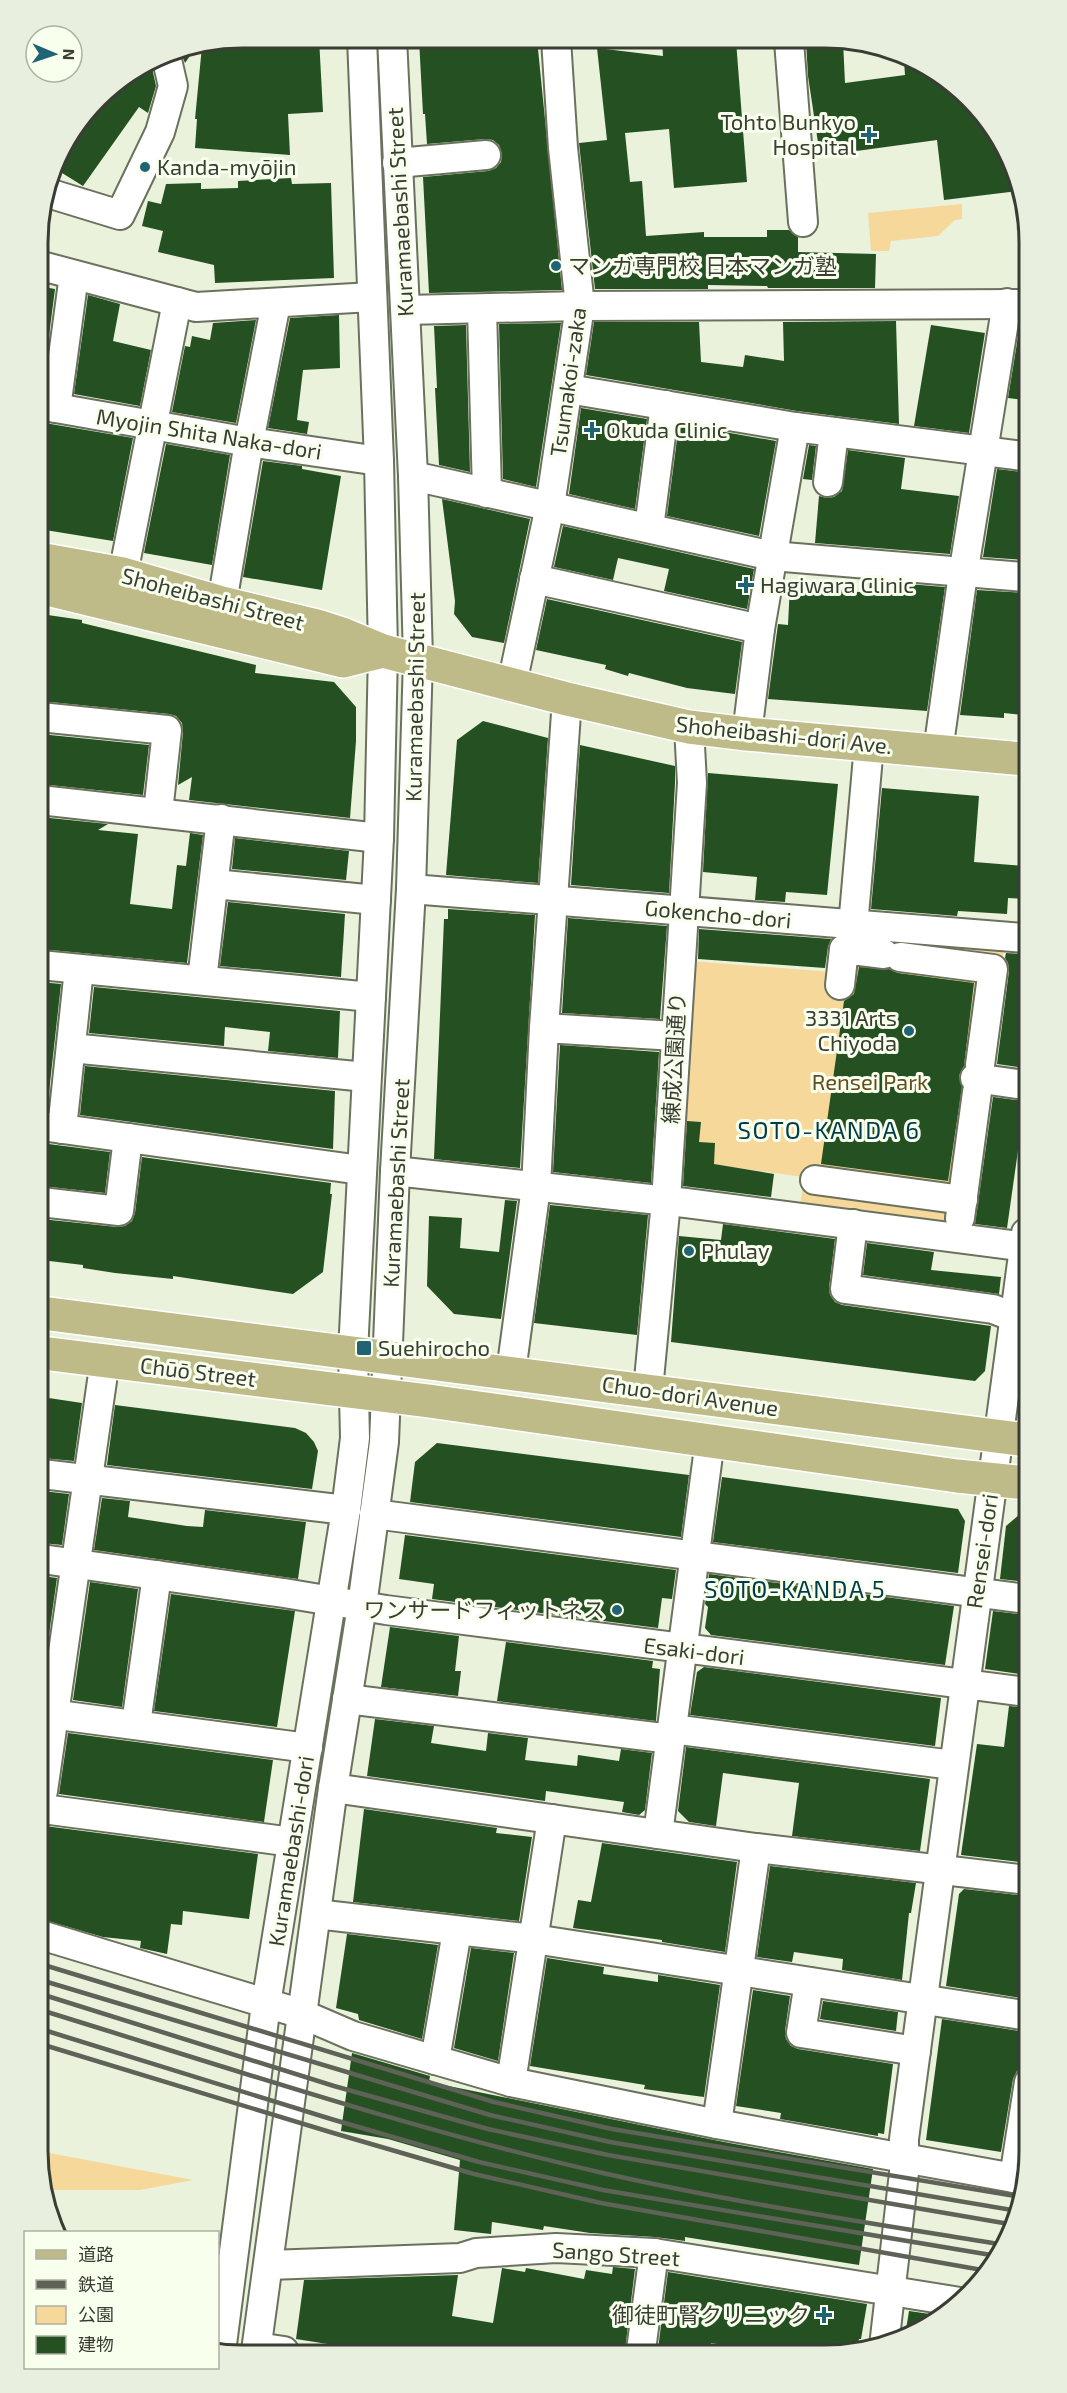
<svg xmlns="http://www.w3.org/2000/svg" width="1067" height="2393" font-family="'Exo 2','Noto Sans JP',sans-serif">
<rect width="100%" height="100%" fill="#eaf2dc"/>
<!-- green -->
<g fill="#f6d89b">
<path d="M962 204V219L955 220 938 236 891 241 889 251H871L868 213Z"/>
<path d="M838 935 1004 948 969 1229 800 1206 804 1177 679 1160 691 961 833 972Z"/>
<path d="M44 2152 193 2180 140 2190H45Z"/>
</g>
<!-- building -->
<g fill="#255022">
<path d="M242 38H319L323 112 288 114 290 155 195 148 197 119H195L202 46Z"/>
<path d="M419 39H537L562 290 429 293 423 177 488 171 496 168 501 162 502 154 499 145 493 140 485 139 427 144 425 114H423Z"/>
<path d="M662 40 736 41 747 182 674 188 669 129 625 133 630 182 642 181 646 236 704 232V237H767V230H789L798 237V252L876 254 875 288H768L767 286 708 285V289H595L579 143 607 140 597 48 663 56Z"/>
<path d="M806 41H843L845 83 905 75 904 61 960 89 995 129 1017 177 1019 191 944 200 937 140 820 156 808 76Z"/>
<path d="M196 47 185 63 180 50Z"/>
<path d="M148 63 152 68 156 86 148 113 139 107 83 186 54 168 59 151 106 89Z"/>
<path d="M291 178 292 184 331 183 334 278 215 283 214 265 158 252 163 231 142 226 148 201 161 204 166 184 201 183V189L238 188V181Z"/>
<path d="M38 286 55 289 42 389H39Z"/>
<path d="M88 295 120 304 113 341 151 350 140 406 74 394Z"/>
<path d="M339 315 340 368 303 370 297 420 309 422 307 434 268 428 290 318Z"/>
<path d="M256 320 236 423 172 412 185 346 190 347 192 336 210 340 213 323Z"/>
<path d="M896 321 899 424 797 411 586 375 594 322H699L701 362 743 367 745 355 784 361 783 322Z"/>
<path d="M561 323 536 487 503 479 499 324Z"/>
<path d="M466 325 470 472 439 465 435 388H437L434 326Z"/>
<path d="M931 325 985 333 986 326 969 433 914 426Z"/>
<path d="M1019 331 1023 332V400L1008 398Z"/>
<path d="M581 408 647 419 635 509 569 494Z"/>
<path d="M39 422 133 438 113 541 39 529Z"/>
<path d="M679 424 776 441 759 536 667 516Z"/>
<path d="M166 444 230 455 212 565 144 553Z"/>
<path d="M809 445 816 446 812 480 803 479Z"/>
<path d="M848 450 905 458 901 489 959 496 950 554 815 543 819 496 827 498 834 497 842 491Z"/>
<path d="M263 461 302 466V469L341 476 322 590 243 577Z"/>
<path d="M997 469 1023 472 1024 560 983 557Z"/>
<path d="M442 499 530 519 504 643 472 637 454 614 455 601Z"/>
<path d="M563 526 754 569 747 609 664 591 669 569 618 558 613 580 554 567Z"/>
<path d="M870 581 945 587 927 711 768 699 778 624 788 625 790 585 869 593Z"/>
<path d="M977 590 1024 593 1021 653H1024V715L1004 713V718L960 715Z"/>
<path d="M547 599 742 642 735 694 687 688 629 673 628 676 605 669 606 665 536 650Z"/>
<path d="M41 614 82 620V623L256 665 255 673 334 682 356 707V741L350 818 189 800 192 777 178 785 183 732 182 723 176 716 169 714 40 701Z"/>
<path d="M483 721 548 738 538 883 446 875 457 740Z"/>
<path d="M40 734 149 745 143 795 40 784Z"/>
<path d="M580 745 675 766V783L669 893 571 885Z"/>
<path d="M708 773 838 784 827 895 786 892 785 902 755 900 757 877 703 872Z"/>
<path d="M882 788 979 796 974 862 1025 866V899L1008 898 1007 914 958 911 957 916 871 909Z"/>
<path d="M40 817 108 824 98 830 138 834 130 904 172 909 177 865 186 866 190 833 203 835 187 963 40 949Z"/>
<path d="M235 838 349 851 346 880 232 869Z"/>
<path d="M228 902 345 914 341 977 220 966Z"/>
<path d="M448 909 535 915 520 1168 434 1159 444 919H448Z"/>
<path d="M568 918 667 926 660 1019 562 1013Z"/>
<path d="M699 929 831 939 828 947 825 968 698 959Z"/>
<path d="M1006 953 1025 954V1068L997 1064 1009 971 1008 963 1005 958Z"/>
<path d="M859 967 889 969 898 973 974 983 964 1066 959 1076 962 1087 948 1181 821 1164 844 1001 854 994Z"/>
<path d="M40 982 61 984 47 1110H41Z"/>
<path d="M94 987 340 1011 338 1058 268 1051 270 1032 225 1027 224 1046 89 1033Z"/>
<path d="M560 1045 659 1052 651 1183 553 1172Z"/>
<path d="M85 1066 335 1091 333 1149 80 1115Z"/>
<path d="M993 1097 1025 1101 1007 1228 975 1224Z"/>
<path d="M687 1121 701 1122 699 1142 715 1143 714 1164 774 1174 771 1197 683 1186Z"/>
<path d="M41 1143 110 1152 105 1193 41 1186Z"/>
<path d="M142 1157 331 1183 330 1194H332L323 1272 293 1294 173 1276V1279L115 1273 83 1268V1265L41 1260V1219L117 1227 125 1226 132 1221 135 1213Z"/>
<path d="M505 1200 517 1201 501 1319 454 1314 427 1286 429 1216 462 1218 460 1248 499 1252Z"/>
<path d="M550 1205 648 1215 637 1335 534 1323Z"/>
<path d="M723 1224 835 1239 829 1288 830 1295 835 1302 842 1305 991 1326 985 1371 975 1381 671 1342 679 1236 721 1240Z"/>
<path d="M867 1243 934 1252 931 1270 1001 1277 999 1294 863 1275Z"/>
<path d="M42 1397 82 1403 74 1461 42 1458Z"/>
<path d="M115 1405 295 1428 306 1433 314 1442 318 1451 312 1489 107 1465Z"/>
<path d="M437 1443 689 1475 681 1537 410 1502 415 1462Z"/>
<path d="M722 1477 958 1509 965 1521 958 1573 713 1542Z"/>
<path d="M42 1491 69 1494 62 1545 42 1543Z"/>
<path d="M102 1498 130 1501 128 1517 187 1526 203 1527 205 1510 306 1522 298 1579 94 1550Z"/>
<path d="M1027 1508V1582L1000 1579 1006 1526Z"/>
<path d="M405 1535 676 1570 672 1599 662 1598 658 1628 432 1599 434 1584 399 1579Z"/>
<path d="M709 1574 954 1606 945 1665 711 1635 705 1628 708 1607 705 1604Z"/>
<path d="M42 1576 57 1578 43 1676V1586Z"/>
<path d="M90 1582 138 1589 122 1707 73 1700Z"/>
<path d="M171 1594 295 1611 277 1727 154 1711Z"/>
<path d="M993 1611 1027 1615V1675L985 1669Z"/>
<path d="M390 1627 459 1636 455 1671H461L458 1696 381 1687Z"/>
<path d="M506 1642 653 1661 652 1668 660 1669 656 1721 497 1701Z"/>
<path d="M704 1667 941 1698 935 1746 690 1715 697 1672Z"/>
<path d="M1009 1706 1028 1708V1863L961 1855 977 1744 1004 1747Z"/>
<path d="M375 1719 434 1726 431 1743 486 1751 488 1733 528 1738 525 1760 577 1766 578 1755 619 1761 621 1749 652 1753 645 1810 639 1815 622 1812 624 1802 546 1791 545 1801 367 1776Z"/>
<path d="M68 1733 273 1760 264 1822 59 1794Z"/>
<path d="M686 1747 930 1779 920 1851 792 1836 799 1783 723 1773 716 1826 689 1822 678 1811Z"/>
<path d="M364 1809 497 1828 496 1833 532 1837 519 1921 353 1902Z"/>
<path d="M45 1826 258 1854 249 1919 183 1911 182 1925 171 1924 167 1954 140 1948 141 1941 103 1937 44 1920Z"/>
<path d="M602 1843 737 1862 725 1952 662 1942V1940L573 1928 578 1900 591 1902Z"/>
<path d="M770 1866 916 1883 911 1913H909L902 1980 842 1970 843 1959 794 1952 792 1962 757 1957Z"/>
<path d="M964 1889 1028 1896V1999L946 1986 959 1894Z"/>
<path d="M347 1934 438 1945 422 2039 359 2020 358 2014 336 2008Z"/>
<path d="M471 1948 514 1953 498 2061 454 2048Z"/>
<path d="M547 1958 604 1967 603 1974 658 1982V1975L720 1985 704 2097 644 2089 645 2085 530 2066Z"/>
<path d="M753 1990 790 1996 785 2031 786 2039 791 2046 798 2049 893 2064 884 2134 878 2133V2136L780 2119 781 2113 736 2106Z"/>
<path d="M823 2001 898 2012 896 2031 820 2019Z"/>
<path d="M942 2019 1026 2032 1022 2052 1029 2053V2066L1017 2071 1013 2079 1001 2152 926 2140Z"/>
<path d="M352 2053 430 2076 429 2082 724 2142 873 2169 859 2265 685 2237V2241L655 2237 590 2233 544 2226 543 2230 492 2222 491 2234 454 2230 460 2160 388 2139 341 2131Z"/>
<path d="M613 2267 635 2269 625 2350 372 2351 296 2339 304 2280 458 2275 452 2316 493 2323 502 2268 525 2272 526 2268 584 2279 586 2270 612 2274Z"/>
<path d="M668 2272 867 2304 861 2339H859L857 2349H748L711 2343 710 2349H658Z"/>
<path d="M909 2311 944 2316 938 2321 905 2336Z"/>
</g>
<g fill="none" stroke-linecap="round" stroke-linejoin="round">
<defs>
<g id="minor">
<path d="M789 41 803 222"/>
<path d="M397 163 486 155"/>
<path d="M48 193 120 215 160 132 173 86 167 60 162 55"/>
<path d="M38 265 196 307 372 297"/>
<path d="M482 309 487 493"/>
<path d="M406 310 580 306 1023 304"/>
<path d="M568 389 795 427 1023 456"/>
<path d="M39 405 249 442 379 461"/>
<path d="M56 408 74 275"/>
<path d="M413 476 772 556 1024 577"/>
<path d="M828 482 834 432"/>
<path d="M649 528 665 405"/>
<path d="M123 574 177 302"/>
<path d="M534 579 760 629"/>
<path d="M222 603 249 442 276 303"/>
<path d="M512 684 550 506 580 306 563 148 556 39"/>
<path d="M40 717 167 730 158 812"/>
<path d="M747 734 760 629 795 427"/>
<path d="M938 751 962 581 1007 303"/>
<path d="M40 800 379 838"/>
<path d="M214 884 376 900"/>
<path d="M411 889 1025 938"/>
<path d="M853 926 869 745"/>
<path d="M900 957 993 969 980 1065"/>
<path d="M40 965 371 997"/>
<path d="M202 980 221 819"/>
<path d="M840 985 844 949 884 954"/>
<path d="M544 1028 675 1036"/>
<path d="M71 1048 366 1077"/>
<path d="M975 1078 1025 1085"/>
<path d="M41 1126 361 1170"/>
<path d="M62 1129 79 969"/>
<path d="M395 1171 686 1203 1026 1247"/>
<path d="M815 1180 963 1200"/>
<path d="M41 1202 119 1211 128 1138"/>
<path d="M960 1218 977 1092"/>
<path d="M853 1224 845 1289 993 1309 1014 1317 1026 1319"/>
<path d="M511 1372 536 1187 544 1028 567 699"/>
<path d="M648 1390 666 1201 692 783 689 727"/>
<path d="M42 1474 346 1510"/>
<path d="M374 1514 1027 1599"/>
<path d="M42 1559 284 1593 386 1610 1027 1692"/>
<path d="M347 1699 671 1739"/>
<path d="M43 1713 308 1748"/>
<path d="M136 1724 157 1575"/>
<path d="M672 1729 953 1765"/>
<path d="M333 1788 756 1848 1028 1880"/>
<path d="M43 1791 105 1360"/>
<path d="M43 1809 292 1842"/>
<path d="M658 1834 710 1440"/>
<path d="M316 1914 534 1939 1029 2016"/>
<path d="M44 1936 302 2014 353 2036 511 2082 717 2124 1025 2180"/>
<path d="M809 1982 801 2033 916 2051"/>
<path d="M435 2060 457 1931"/>
<path d="M511 2082 552 1819"/>
<path d="M717 2124 756 1848"/>
<path d="M1014 2178 1029 2082"/>
<path d="M269 2265 460 2258 476 2253 556 2248 654 2253 960 2302"/>
<path d="M884 2346 904 2173V2139L1026 1233"/>
<path d="M257 2347 284 2351"/>
<path d="M641 2350 654 2253"/>
<path d="M256 2351 333 1788 362 1606 384 1442 395 1171 411 889 418 659 413 476 392 38"/>
<path d="M221 2352 266 2004 346 1510 355 1438 353 1352 379 838 383 651 379 461 362 38"/>
</g>
<g id="major">
<path d="M39 559 123 574 222 603 317 626 342 634 383 651 567 699 689 727 747 734 1024 759"/>
<path d="M39 587 343 661 383 651"/>
<path d="M42 1313 1027 1440"/>
<path d="M42 1353 429 1401 957 1476 1027 1483"/>
</g>
</defs>
<!-- minor casing -->
<use href="#minor" stroke="#6a715d" stroke-width="32"/>
<!-- major casing -->
<use href="#major" stroke="#fff" stroke-width="36"/>
<!-- minor -->
<use href="#minor" stroke="#fff" stroke-width="28"/>
<!-- major -->
<use href="#major" stroke="#bfbb88" stroke-width="33"/>
<!-- rail -->
<g stroke="#5e6257" stroke-width="4.5">
<path d="M44 1965 494 2102 612 2129 1021 2197"/>
<path d="M44 1981 490 2115 610 2142 1018 2211"/>
<path d="M44 1995 334 2086 488 2129 608 2155 1015 2225"/>
<path d="M44 2011C229 2068 414 2130 603 2173 735 2203 870 2223 1004 2245"/>
<path d="M44 2030 331 2119 479 2162 603 2190 997 2256"/>
<path d="M44 2045 330 2132 474 2174 601 2203 988 2271"/>
</g>
</g>
<!-- markers -->
<g fill="#1f6375" stroke="#f8ffed" stroke-width="2">
<path d="M866 126h6v6h6v6h-6v6h-6v-6h-6v-6h6z"/>
<circle cx="145" cy="167" r="6"/>
<circle cx="556" cy="266" r="6"/>
<path d="M589 421h6v6h6v6h-6v6h-6v-6h-6v-6h6z"/>
<path d="M743 576h6v6h6v6h-6v6h-6v-6h-6v-6h6z"/>
<circle cx="909" cy="1031" r="6"/>
<circle cx="689" cy="1251" r="6"/>
<rect x="356" y="1340" width="16" height="16" rx="3"/>
<circle cx="617" cy="1610" r="6"/>
<path d="M821 2306h6v6h6v6h-6v6h-6v-6h-6v-6h6z"/>
</g>
<g text-anchor="middle" stroke-width="6" stroke-linejoin="round" paint-order="stroke">
<!-- poi labels -->
<g font-size="22" fill="#3a3d34" stroke="#f8ffed" text-anchor="start">
<text x="856" y="130" text-anchor="end">Tohto Bunkyo<tspan x="856" dy="25">Hospital</tspan></text>
<text x="157" y="175">Kanda-myōjin</text>
<text x="568" y="274">マンガ専門校 日本マンガ塾</text>
<text x="606" y="438">Okuda Clinic</text>
<text x="760" y="593">Hagiwara Clinic</text>
<text x="897" y="1026" text-anchor="end">3331 Arts<tspan x="897" dy="25">Chiyoda</tspan></text>
<text x="701" y="1259">Phulay</text>
<text x="378" y="1356">Suehirocho</text>
<text x="605" y="1618" text-anchor="end">ワンサードフィットネス</text>
<text x="810" y="2323" text-anchor="end">御徒町腎クリニック</text>
</g>
<!-- street labels -->
<g font-size="22" fill="#3a3d34" stroke="#f8ffed">
<text transform="translate(400 212) rotate(-93)" y="8">Kuramaebashi Street</text>
<text transform="translate(568 382) rotate(-82)" y="8">Tsumakoi-zaka</text>
<text transform="translate(209 434) rotate(9)" y="8">Myojin Shita Naka-dori</text>
<text transform="translate(213 599) rotate(15)" y="8">Shoheibashi Street</text>
<text transform="translate(415 697) rotate(-89)" y="8">Kuramaebashi Street</text>
<text transform="translate(784 735) rotate(6)" y="8">Shoheibashi-dori Ave.</text>
<text transform="translate(718 914) rotate(5)" y="8">Gokencho-dori</text>
<text transform="translate(674 1058) rotate(-87)" y="8">練成公園通り</text>
<text transform="translate(396 1183) rotate(-87)" y="8">Kuramaebashi Street</text>
<text transform="translate(198 1372) rotate(7)" y="8">Chūō Street</text>
<text transform="translate(690 1396) rotate(8)" y="8">Chuo-dori Avenue</text>
<text transform="translate(982 1551) rotate(-82)" y="8">Rensei-dori</text>
<text transform="translate(694 1651) rotate(7)" y="8">Esaki-dori</text>
<text transform="translate(291 1851) rotate(-81)" y="8">Kuramaebashi-dori</text>
<text transform="translate(616 2254) rotate(4)" y="8">Sango Street</text>
</g>
<!-- park labels -->
<g font-size="22" fill="#634d1e" stroke="#f8ffed">
<text x="870" y="1090">Rensei Park</text>
</g>
<!-- neighbourhood labels -->
<g font-size="24" letter-spacing="1.5" fill="#003d4b" stroke="#f8ffed">
<text x="829" y="1139">SOTO-KANDA 6</text>
<text x="795" y="1598">SOTO-KANDA 5</text>
</g>
</g>
<!-- crop -->
<path d="M0 0H1067V2393H0ZM242 48H825A194 194 0 0 1 1019 242V2151A194 194 0 0 1 825 2345H242A194 194 0 0 1 48 2151V242A194 194 0 0 1 242 48Z" fill="#e9efde" fill-rule="evenodd"/>
<path fill="none" stroke="#3a3d34" stroke-width="3" d="M242 48H825A194 194 0 0 1 1019 242V2151A194 194 0 0 1 825 2345H242A194 194 0 0 1 48 2151V242A194 194 0 0 1 242 48Z"/>
<!-- legend -->
<rect x="24" y="2231" width="195" height="138" fill="#f8ffed" stroke="#acb1a3" stroke-width="1.5"/>
<rect x="36" y="2250" width="30" height="9" fill="#bfbb88" stroke="#acb1a3" stroke-width="1.5"/>
<text x="78" y="2261" font-size="18" fill="#3a3d34">道路</text>
<rect x="36" y="2280" width="30" height="9" fill="#5e6257" stroke="#acb1a3" stroke-width="1.5"/>
<text x="78" y="2291" font-size="18" fill="#3a3d34">鉄道</text>
<rect x="36" y="2306" width="30" height="18" fill="#f6d89b" stroke="#acb1a3" stroke-width="1.5"/>
<text x="78" y="2321" font-size="18" fill="#3a3d34">公園</text>
<rect x="36" y="2336" width="30" height="18" fill="#255022" stroke="#acb1a3" stroke-width="1.5"/>
<text x="78" y="2351" font-size="18" fill="#3a3d34">建物</text>
<!-- north arrow -->
<g transform="translate(54 54) rotate(92)"><circle r="28" fill="#f8ffed" stroke="#acb1a3" stroke-width="1.5"/>
<path d="M0-4.5L10 22L0 15L-10 22Z" fill="#1f6375"/>
<text y="-9" font-size="16" font-weight="bold" text-anchor="middle" fill="#3a3d34">N</text>
</g>
</svg>
